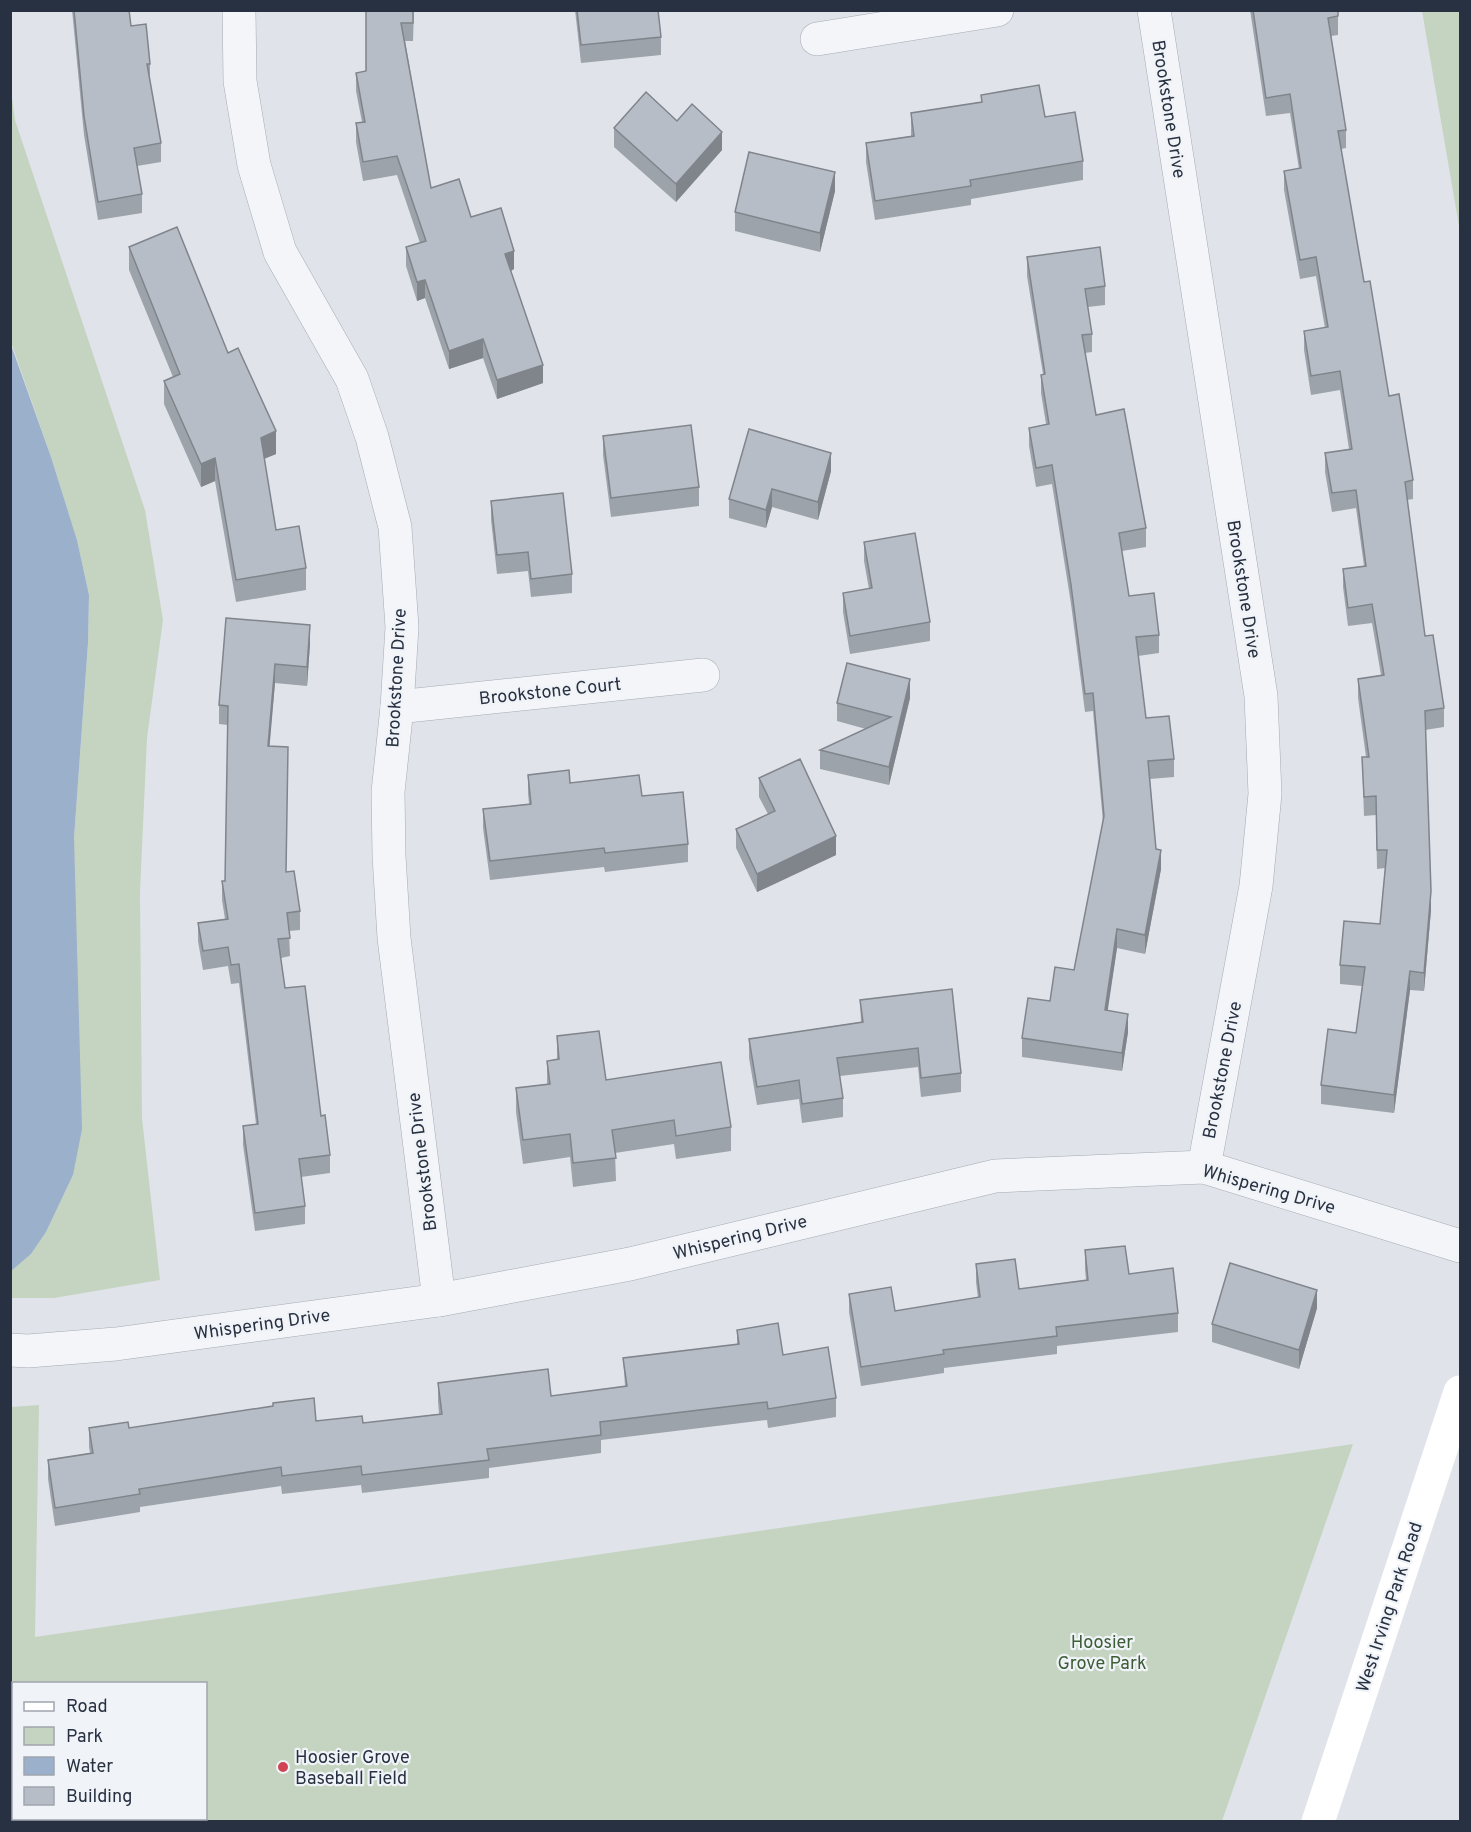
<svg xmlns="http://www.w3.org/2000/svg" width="1471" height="1832" font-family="Overpass,sans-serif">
<rect width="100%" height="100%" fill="#e0e4ea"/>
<!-- green -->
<g fill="#c5d4c1" fill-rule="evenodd">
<path d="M1422 11H1460V232Z"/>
<path d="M10 83 15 120 145 510 163 620 147 738 140 892 142 1118 160 1280 54 1298H11L10 1271 31 1254 46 1232 73 1175 74 838 88 643 89 595 77 540 51 457 11 342Z"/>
<path d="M39 1405 35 1637 1353 1444 1222 1821H11V1407ZM14 1684H206V1818H14Z"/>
</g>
<!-- water -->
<path fill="#9bb0ca" d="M10 342 51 457 77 540 89 595 88 643 74 838 82 1129 73 1175 46 1232 31 1254 11 1271Z"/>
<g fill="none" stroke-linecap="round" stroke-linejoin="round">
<defs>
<g id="street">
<path d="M239 10 240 81 254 165 280 252 352 379 372 437 395 527 402 627 397 707 388 792 389 856 394 938 439 1300"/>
<path d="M1154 10 1261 696 1265 794 1256 886 1204 1167"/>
<path d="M817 39 997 10"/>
<path d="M397 707 703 675"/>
<path d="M10 1350 28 1351 116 1344 439 1300 630 1264 995 1176 1204 1167 1460 1246"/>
</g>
</defs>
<!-- street casing -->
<use href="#street" stroke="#a5abb4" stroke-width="34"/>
<!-- street -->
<use href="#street" stroke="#f3f5f8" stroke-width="33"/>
<!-- secondary -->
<path stroke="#fff" stroke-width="33" d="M1318 1822 1460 1392"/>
</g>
<!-- wall -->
<g fill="#9da3aa">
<path d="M72 10H129L131 26 150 64V82L161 143V162L137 166 142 194V213L98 220 84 135Z"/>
<path d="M366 10H414L413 41H405L431 188 471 217 514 269 511 271 543 383 497 399 483 358 449 369 425 298 417 301 406 266V247L420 243 397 175 363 181 356 142V123L362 122 356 91V73L366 71Z"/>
<path d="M575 10H658L661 37V55L581 63Z"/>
<path d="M1250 10H1338V35L1331 36 1346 130V148L1341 149 1364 282 1389 396 1413 480V499L1407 500 1425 636 1444 708V727L1425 730 1431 910 1424 991 1410 990 1394 1113 1321 1104V1085L1356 1033 1362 986 1340 984V965L1380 924 1385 868 1377 869 1376 815 1364 816 1362 757H1366L1358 698V679L1381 675 1372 623 1348 626 1343 587V569L1364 566 1356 508 1332 512 1325 472V453L1349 449 1340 390 1311 395 1304 350V331L1325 328 1316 276 1300 279 1284 190V171L1299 169 1290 113 1266 116Z"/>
<path d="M981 95 1045 117 1083 161V180L971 199V205L875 220 866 162V143L911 136V113L981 102Z"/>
<path d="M677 121 722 150 676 202 614 147V128Z"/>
<path d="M835 191 820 252 735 231V212Z"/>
<path d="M129 247 228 353 276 454 264 459 276 530 306 568V590L236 602 215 481 201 487 164 404V381L173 377 129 270Z"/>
<path d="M1027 257 1105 286V305L1088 307 1092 334V352L1085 353 1096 415 1146 528V547L1122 551 1129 596 1159 635V653L1138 656 1146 718 1174 759V777L1150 779 1156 849 1161 869 1145 954 1117 948 1107 1011 1128 1032 1122 1071 1022 1057V1038L1074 970 1103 822 1093 711 1085 712 1071 604 1052 484 1036 487 1029 446V428L1046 424 1041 393V375L1043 374 1027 276Z"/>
<path d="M603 436 699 487V506L611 517 603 455Z"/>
<path d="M831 471 818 520 772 507 766 528 729 518V499Z"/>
<path d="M491 501 572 574V593L531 597 528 571 497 574 491 520Z"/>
<path d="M864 542 930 622V641L850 654 843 612V593L869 589 864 561Z"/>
<path d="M226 618 310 644 307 686 275 683 269 746 286 872 300 911V930L289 931 290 956 281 958 285 988 321 1116 330 1155V1173L301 1177 305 1206V1224L255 1231 243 1145V1126L256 1124 239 983 231 984 228 966 203 970 198 941V923L225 919 222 900V881H225L228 725 219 724V705Z"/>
<path d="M910 698 889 785 820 769V750L866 729 837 721V703Z"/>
<path d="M528 775 642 796 688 844V862L605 872 604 867 490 880 483 828V809L529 804 528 793Z"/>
<path d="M759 778 836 855 757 892 736 848V829L768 814 759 797Z"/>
<path d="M860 1000 961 1073V1092L921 1097 918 1067 840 1076 843 1098V1117L802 1123 799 1099 757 1105 749 1058V1039L861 1022Z"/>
<path d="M557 1036 606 1080 731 1127V1151L676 1159 674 1144 615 1153 616 1181 573 1187 570 1157 523 1164 516 1112V1088L547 1084V1061L557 1059Z"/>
<path d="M1085 1250 1129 1274 1178 1313V1332L1057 1346V1354L944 1368V1373L861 1386 849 1312V1294L895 1311 978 1298 976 1282V1264L1019 1289 1086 1280 1085 1269Z"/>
<path d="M1317 1308 1299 1369 1212 1342V1324Z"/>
<path d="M737 1330 783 1355 836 1398V1417L768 1428 767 1420 601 1440V1453L489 1468V1478L362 1493 361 1485 282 1494 281 1486 140 1507V1512L55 1526 48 1479V1460L90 1453 89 1447V1428H129L316 1421 363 1423 439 1414 438 1401V1383L551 1396 625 1386 623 1358 737 1345Z"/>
</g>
<!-- shaded-wall -->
<g fill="#80848b">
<path d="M722 132V150L676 202V184Z"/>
<path d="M835 172V191L820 252V233Z"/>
<path d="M514 251V269L505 273V254Z"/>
<path d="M425 280V298L417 301V282Z"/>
<path d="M483 339V358L449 369V351Z"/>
<path d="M543 365V383L497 399V380Z"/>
<path d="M276 431V454L261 460V438Z"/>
<path d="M831 453V471L818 520V502Z"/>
<path d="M215 458V481L201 487V464Z"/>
<path d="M772 489V507L766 528V510Z"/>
<path d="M310 625V644L307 686V667Z"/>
<path d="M275 664V683L268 765V746Z"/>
<path d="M910 679V698L889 785V767Z"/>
<path d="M836 836V855L757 892V874Z"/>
<path d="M1161 850V869L1145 954V935Z"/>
<path d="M1431 891V910L1424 991V973Z"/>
<path d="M1117 929V948L1105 1029V1010Z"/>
<path d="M1410 971V990L1394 1113V1095Z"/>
<path d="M1128 1014V1032L1122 1071V1053Z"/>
<path d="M1317 1290V1308L1299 1369V1350Z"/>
</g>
<!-- building -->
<g fill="#b7bdc6" stroke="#80848b" stroke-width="1.5">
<path d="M74 10H129L131 26 146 24 150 64H147L161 143 134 148 142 194 98 202 84 116Z"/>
<path d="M366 10H413V23H401L431 188 459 179 471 217 501 208 514 251 505 254 543 365 497 380 483 339 449 351 425 280 417 282 406 247 426 241 397 156 363 162 356 123 365 122 356 73 366 71Z"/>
<path d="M577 10H658L661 37 581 45Z"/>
<path d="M1253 10H1338V16L1328 18 1346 130 1338 131 1364 282 1370 281 1389 396 1399 394 1413 480 1405 482 1425 636 1433 635 1444 708 1425 711 1431 891 1424 973 1410 971 1394 1095 1321 1085 1328 1029 1356 1033 1365 967 1340 965 1344 921 1380 924 1387 850H1377L1376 796 1364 797 1362 757H1369L1358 679 1384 675 1372 604 1348 608 1343 569 1366 566 1356 490 1332 493 1325 453 1352 449 1340 371 1311 376 1304 331 1328 327 1316 257 1300 260 1284 171 1301 168 1290 94 1266 98Z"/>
<path d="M1039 85 1045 117 1075 112 1083 161 970 180 971 186 875 201 866 143 914 136 911 113 982 102 981 95Z"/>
<path d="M646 92 677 121 692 104 722 132 676 184 614 128Z"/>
<path d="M749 152 835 172 820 233 735 212Z"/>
<path d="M177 227 228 353 238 348 276 431 261 438 276 530 299 526 306 568 236 580 215 458 201 464 164 381 180 374 129 247Z"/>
<path d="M1100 247 1105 286 1085 289 1092 334 1082 335 1096 415 1124 409 1146 528 1119 533 1129 596 1154 593 1159 635 1136 637 1146 718 1169 716 1174 759 1148 761 1156 849 1161 850 1145 935 1117 929 1105 1010 1128 1014 1122 1053 1022 1038 1028 998 1050 1001 1055 967 1074 970 1104 816 1093 693 1085 694 1071 585 1052 465 1036 468 1029 428 1049 424 1041 375 1045 374 1027 257Z"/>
<path d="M691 425 699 487 611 498 603 436Z"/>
<path d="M749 429 831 453 818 502 772 489 766 510 729 499Z"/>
<path d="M563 493 572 574 531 579 528 552 497 555 491 501Z"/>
<path d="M915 533 930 622 850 636 843 593 872 588 864 542Z"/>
<path d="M226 618 310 625 307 667 275 664 268 746 288 747 286 872 294 871 300 911 287 913 290 938 278 939 285 988 305 986 321 1116 325 1115 330 1155 299 1159 305 1206 255 1213 243 1126 258 1124 239 964 231 965 228 947 203 951 198 923 228 919 222 881H225L228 706 219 705Z"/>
<path d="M847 663 910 679 889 767 820 750 891 717 837 703Z"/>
<path d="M800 759 836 836 757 874 736 829 775 811 759 778Z"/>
<path d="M569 770 570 783 639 775 642 796 683 792 688 844 605 853 604 848 490 861 483 809 531 804 528 775Z"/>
<path d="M952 989 961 1073 921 1078 918 1048 837 1058 843 1098 802 1104 799 1080 757 1087 749 1039 863 1022 860 1000Z"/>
<path d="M599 1031 606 1080 721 1062 731 1127 676 1136 674 1120 612 1130 616 1158 573 1163 570 1134 523 1140 516 1088 550 1084 547 1061 559 1059 557 1036Z"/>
<path d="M1125 1246 1129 1274 1173 1268 1178 1313 1056 1327 1057 1336 943 1350 944 1354 861 1367 849 1294 891 1287 895 1311 980 1297 976 1264 1015 1259 1019 1289 1088 1280 1085 1250Z"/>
<path d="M1230 1263 1317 1290 1299 1350 1212 1324Z"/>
<path d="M778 1323 783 1355 828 1347 836 1398 768 1409 767 1402 600 1422 601 1435 487 1449 489 1460 362 1475 361 1466 282 1476 281 1467 139 1489 140 1494 55 1508 48 1460 93 1453 89 1428 128 1422 129 1428 273 1406V1403L314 1398 316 1421 362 1416 363 1423 442 1414 438 1383 548 1369 551 1396 627 1386 623 1358 739 1344 737 1330Z"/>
</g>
<!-- markers -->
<circle fill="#d14354" stroke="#f0f3f7" stroke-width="2" cx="283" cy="1767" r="6"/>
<g text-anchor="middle" stroke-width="4.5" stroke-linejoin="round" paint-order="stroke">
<!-- street labels -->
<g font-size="18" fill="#283141" stroke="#f0f3f7">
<text transform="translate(1169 109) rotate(81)" y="6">Brookstone Drive</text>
<text transform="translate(1244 589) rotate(81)" y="6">Brookstone Drive</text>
<text transform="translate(396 678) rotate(-87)" y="6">Brookstone Drive</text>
<text transform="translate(550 691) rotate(-6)" y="6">Brookstone Court</text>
<text transform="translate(1222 1070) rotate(-79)" y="6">Brookstone Drive</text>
<text transform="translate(422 1162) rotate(-97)" y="6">Brookstone Drive</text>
<text transform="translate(1269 1189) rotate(16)" y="6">Whispering Drive</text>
<text transform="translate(740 1237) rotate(-14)" y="6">Whispering Drive</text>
<text transform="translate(262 1324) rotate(-8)" y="6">Whispering Drive</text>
<text transform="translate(1389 1607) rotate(-72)" y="6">West Irving Park Road</text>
</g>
<!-- park labels -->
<g font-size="18" fill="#3c5d35" stroke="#f0f3f7">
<text x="1102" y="1648">Hoosier<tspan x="1102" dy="21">Grove Park</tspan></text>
</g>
<!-- poi labels -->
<g font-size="18" fill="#283141" stroke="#f0f3f7" text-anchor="start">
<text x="295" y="1763">Hoosier Grove<tspan x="295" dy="21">Baseball Field</tspan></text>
</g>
</g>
<!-- border -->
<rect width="1471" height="1832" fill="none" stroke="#283141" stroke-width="24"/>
<!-- legend -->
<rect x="12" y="1682" width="195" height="138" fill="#f0f3f7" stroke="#a0a5ae" stroke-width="1.5"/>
<rect x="24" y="1702" width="30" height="9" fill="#ffffff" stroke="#a0a5ae" stroke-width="1.5"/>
<text x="66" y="1712" font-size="18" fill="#283141">Road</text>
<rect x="24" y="1727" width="30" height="18" fill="#c5d4c1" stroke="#a0a5ae" stroke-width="1.5"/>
<text x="66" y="1742" font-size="18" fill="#283141">Park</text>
<rect x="24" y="1757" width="30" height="18" fill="#9bb0ca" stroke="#a0a5ae" stroke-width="1.5"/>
<text x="66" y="1772" font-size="18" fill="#283141">Water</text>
<rect x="24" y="1787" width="30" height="18" fill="#b7bdc6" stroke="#a0a5ae" stroke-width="1.5"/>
<text x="66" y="1802" font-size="18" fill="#283141">Building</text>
</svg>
